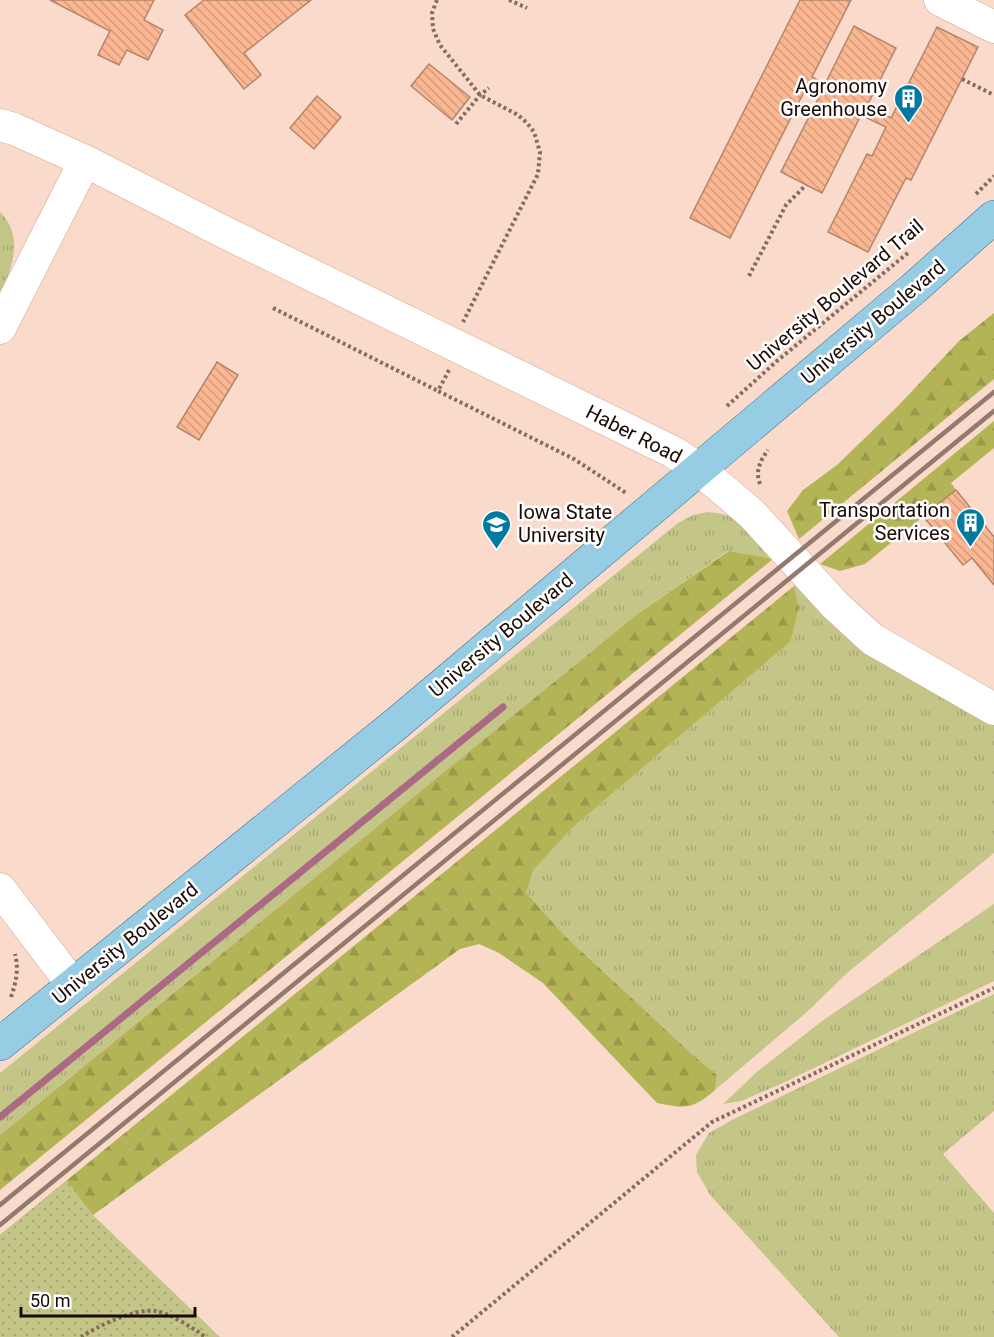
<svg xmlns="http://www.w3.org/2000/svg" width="994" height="1337" font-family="Roboto,sans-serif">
<defs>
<pattern id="grass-tufts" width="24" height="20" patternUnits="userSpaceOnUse" patternTransform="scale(1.5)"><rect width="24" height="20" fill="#c4c688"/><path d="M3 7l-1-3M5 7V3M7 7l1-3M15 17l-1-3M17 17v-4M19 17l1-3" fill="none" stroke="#a8a974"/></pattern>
<pattern id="forest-firs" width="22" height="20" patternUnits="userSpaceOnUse" patternTransform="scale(1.5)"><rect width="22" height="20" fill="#b3b456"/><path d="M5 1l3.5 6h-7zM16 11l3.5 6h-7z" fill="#999949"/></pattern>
<pattern id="park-dots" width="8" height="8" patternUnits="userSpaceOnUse" patternTransform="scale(1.5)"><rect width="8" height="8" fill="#c4c688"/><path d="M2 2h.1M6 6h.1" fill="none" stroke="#a8a974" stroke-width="1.8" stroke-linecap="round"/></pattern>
<pattern id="building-back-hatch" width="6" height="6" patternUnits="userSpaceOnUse" patternTransform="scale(1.5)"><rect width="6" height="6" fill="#fbb792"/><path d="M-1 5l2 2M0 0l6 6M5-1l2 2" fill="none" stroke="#d79c7c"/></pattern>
</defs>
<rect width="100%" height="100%" fill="#fadaca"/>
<!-- grass -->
<g fill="url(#grass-tufts)">
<path d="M0 212C24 236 13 267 0 293Z"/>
<path d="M708 512C745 515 751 533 773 559L728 551 636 615 0 1135V1073L678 523 693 515Z"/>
<path d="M798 582 994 721V853L847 973 808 1011 715 1090 717 1075 694 1056 564 935 526 894 532 870 572 828 791 641 799 608 794 586Z"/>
<path d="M994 904V981L783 1083 741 1101 723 1104 758 1071 822 1021Z"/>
<path d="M994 994V1111L943 1154 994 1213V1337H839L710 1195 697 1172 696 1155 709 1133 734 1119Z"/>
</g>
<!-- forest -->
<g fill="url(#forest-firs)">
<path d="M994 313V379L799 539 787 511 803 490 837 465 898 406 959 341Z"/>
<path d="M994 421V448L951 483 956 490 865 564 840 571 820 564Z"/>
<path d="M729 551 773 559 0 1190V1135L636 615Z"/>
<path d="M794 586 799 608 791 641 572 828 533 870 526 893 564 935 694 1056 717 1075 715 1090C693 1109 686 1109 657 1103L543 983 499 953 479 944 460 949 93 1215 0 1290V1235Z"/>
</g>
<!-- park -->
<path fill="url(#park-dots)" d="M67 1181 93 1215 220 1337H0V1235Z"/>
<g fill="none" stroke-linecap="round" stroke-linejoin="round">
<!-- stream -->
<path stroke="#ac6986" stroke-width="7" d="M0 1117 503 707"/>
</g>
<!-- building -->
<g fill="url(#building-back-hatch)" stroke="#b5856b" stroke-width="1.5">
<path d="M50 0H154L144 20 163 30 148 60 127 50 119 65 98 55 110 31Z"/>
<path d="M204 0H311L244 53 261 75 244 89 185 15Z"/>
<path d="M800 0H851L812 77 825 84 854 26 896 48 867 106 891 118 937 27 978 47 911 180 906 178 868 252 828 232 867 154 872 156 886 127 861 115 822 193 781 172 820 95 806 88 730 238 690 218Z"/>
<path d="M429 64 470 97 452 120 411 86Z"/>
<path d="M317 96 341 117 314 149 290 128Z"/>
<path d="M217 362 238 375 199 440 177 427Z"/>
<path d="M956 490 994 537V585L972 558 963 565 923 516Z"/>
</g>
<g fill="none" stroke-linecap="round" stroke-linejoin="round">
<defs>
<g id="minor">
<path d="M940 0 994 27"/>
<path d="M0 125 14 129 85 161 224 232 673 452 699 469 752 514 835 605 872 639 994 709"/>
<path d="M0 328 85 161"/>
<path d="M0 889 73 985"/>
</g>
<path id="major" d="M0 1044 396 724 913 289 994 217"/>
</defs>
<!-- minor casing -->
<use href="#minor" stroke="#d4a288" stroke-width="33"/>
<!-- major casing -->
<use href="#major" stroke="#3d738b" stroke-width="34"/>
<!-- path -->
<g stroke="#846c60" stroke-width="4" stroke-dasharray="3 3" stroke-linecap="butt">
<path d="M437 0 432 13 433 29 440 45 480 95 518 115 527 123 534 132 540 152 538 174 463 322"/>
<path d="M509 0 527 8"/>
<path d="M962 79 994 95"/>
<path d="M456 124 480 95 489 88"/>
<path d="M976 194 994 176"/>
<path d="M749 276 786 205 806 185"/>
<path d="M273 308 438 391"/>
<path d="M449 370 438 391 574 459 626 493"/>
<path d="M727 406 777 361 909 252"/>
<path d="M760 484C755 471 760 461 768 450"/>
<path d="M11 997C16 982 19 970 15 954"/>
<path d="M81 1337C98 1326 135 1308 156 1311 169 1313 195 1329 205 1337"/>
<path d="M452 1337 712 1122 994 988"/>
</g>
<!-- minor -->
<use href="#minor" stroke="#fff" stroke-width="32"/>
<!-- major -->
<use href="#major" stroke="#96cde5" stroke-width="33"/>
<!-- rail -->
<g stroke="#937a6e" stroke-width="4.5">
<path d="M0 1205 994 392"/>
<path d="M0 1225 994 411"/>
</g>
</g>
<!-- icons -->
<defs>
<symbol id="building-pin" viewBox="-11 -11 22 30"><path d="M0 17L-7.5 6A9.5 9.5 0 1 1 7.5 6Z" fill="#007aa1" stroke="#fff"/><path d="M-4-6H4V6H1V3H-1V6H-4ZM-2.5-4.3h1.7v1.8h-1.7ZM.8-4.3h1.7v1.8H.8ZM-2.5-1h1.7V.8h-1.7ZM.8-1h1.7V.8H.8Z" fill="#fff"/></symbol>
<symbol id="university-pin" viewBox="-11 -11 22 30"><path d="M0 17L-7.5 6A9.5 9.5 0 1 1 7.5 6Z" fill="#007aa1" stroke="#fff"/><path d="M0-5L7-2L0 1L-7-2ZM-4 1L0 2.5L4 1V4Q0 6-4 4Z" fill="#fff"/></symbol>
</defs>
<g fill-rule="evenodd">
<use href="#building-pin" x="892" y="82" width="33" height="45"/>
<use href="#building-pin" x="954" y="506" width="33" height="45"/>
<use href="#university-pin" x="480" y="508" width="33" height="45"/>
</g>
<g text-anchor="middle" stroke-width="5" stroke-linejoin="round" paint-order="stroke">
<!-- poi labels -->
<g font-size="20" fill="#1b0a03" stroke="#fff" text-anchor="end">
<text x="887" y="93">Agronomy<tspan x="887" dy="23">Greenhouse</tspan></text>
<text x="950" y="517">Transportation<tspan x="950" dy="23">Services</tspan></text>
<text x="518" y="519" text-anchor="start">Iowa State<tspan x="518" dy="23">University</tspan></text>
</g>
<!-- street labels -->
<g font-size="20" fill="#1b0a03" stroke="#fff">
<text transform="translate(835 295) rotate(-40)" y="7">University Boulevard Trail</text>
<text transform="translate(873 322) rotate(-40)" y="7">University Boulevard</text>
<text transform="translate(634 434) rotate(27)" y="7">Haber Road</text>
<text transform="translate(501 635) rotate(-40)" y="7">University Boulevard</text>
<text transform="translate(125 943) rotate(-39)" y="7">University Boulevard</text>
</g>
</g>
<!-- scale -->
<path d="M21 1307v9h174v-9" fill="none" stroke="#1b0a03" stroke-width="3"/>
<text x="30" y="1307" font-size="18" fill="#1b0a03" stroke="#ffffff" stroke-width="4.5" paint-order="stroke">50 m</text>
</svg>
